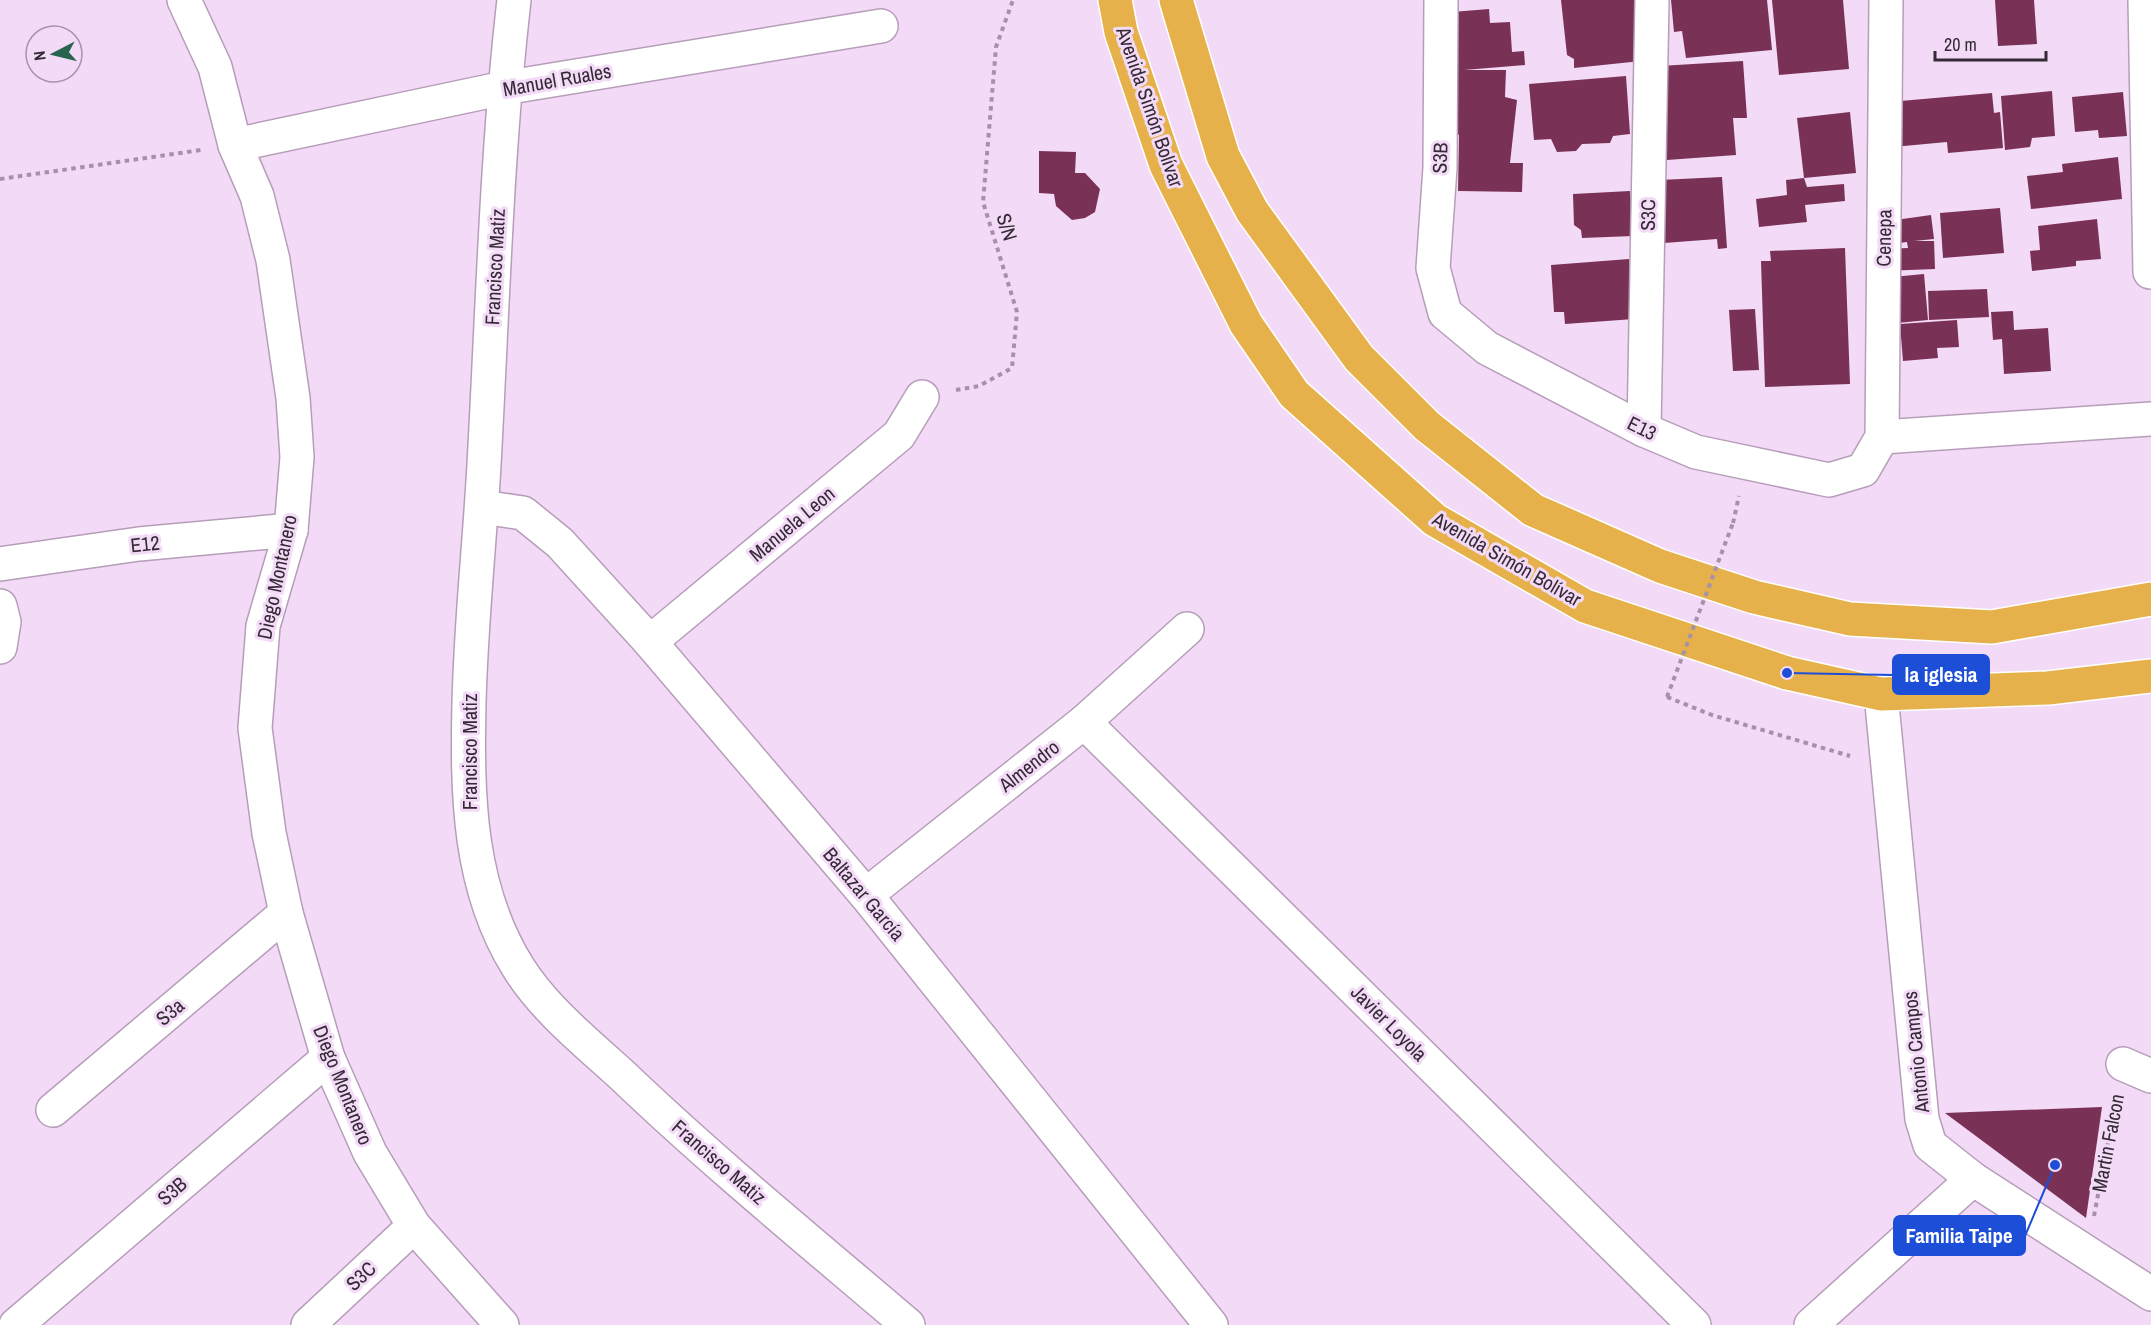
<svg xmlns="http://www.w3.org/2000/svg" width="2151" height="1325" font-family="'Archivo Narrow',sans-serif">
<rect width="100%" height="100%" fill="#f3daf7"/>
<!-- building -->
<g fill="#7a3156">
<path d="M1561 0H1636L1641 61 1574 68V59L1567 55Z"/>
<path d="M1671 0H1767L1772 50 1686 58 1682 31 1674 32Z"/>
<path d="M1772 0H1843L1849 69 1779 75Z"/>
<path d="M1995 0H2034L2037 44 1998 46Z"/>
<path d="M1489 9 1490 23 1510 22 1512 52 1524 51 1525 65 1464 70H1506L1505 97 1517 100 1510 163H1523L1522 192 1458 191 1459 135 1448 130 1450 68 1458 70 1452 12Z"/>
<path d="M1743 61 1747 118H1733L1736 155 1667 160 1660 66Z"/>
<path d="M1626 76 1630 134 1613 136 1610 143 1582 144 1576 151 1557 152 1551 139 1534 140 1529 84Z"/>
<path d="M2052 91 2055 136 2032 138 2030 147 2005 150 2001 96Z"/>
<path d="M2123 92 2127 136 2099 138 2098 130 2075 132 2072 97Z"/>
<path d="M1992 93 1994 113 2000 112 2003 148 1948 153 1947 142 1893 147 1889 102Z"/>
<path d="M1850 112 1856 173 1804 178 1797 118Z"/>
<path d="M1039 151 1076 152 1075 173H1085L1100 189 1095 212 1085 218 1072 220 1056 206 1054 194 1039 193Z"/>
<path d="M2118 157 2122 199 2031 209 2027 176 2063 172 2062 164Z"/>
<path d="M1722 177 1727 248 1718 249 1717 239 1664 243 1660 180Z"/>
<path d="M1804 178 1807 187 1844 184 1845 201 1805 205 1807 222 1759 227 1756 199 1787 195 1786 180Z"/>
<path d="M1630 191 1633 236 1582 238 1581 230 1574 225 1573 194Z"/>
<path d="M2000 208 2004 253 1943 258 1940 213Z"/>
<path d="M1931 215 1934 239 1914 241H1934L1935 269 1884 271 1883 249 1908 248 1907 242 1884 245 1881 222Z"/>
<path d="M2097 219 2101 259 2076 261V266L2032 271 2030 251 2040 250 2038 226Z"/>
<path d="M1845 248 1850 384 1765 387 1761 261H1771L1770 251Z"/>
<path d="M1629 259 1634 319 1565 324 1564 312H1554L1551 265Z"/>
<path d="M1924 274 1928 320 1887 324 1882 278Z"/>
<path d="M1987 289 1989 317 1929 320 1928 291Z"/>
<path d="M1755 309 1759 370 1733 371 1729 310Z"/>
<path d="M2013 311 2014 330 2048 328 2051 371 2004 374 2002 339 1993 340 1991 312Z"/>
<path d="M1957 320 1959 347 1937 348 1938 358 1903 361 1900 324Z"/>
<path d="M2102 1107 2086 1218 1945 1113Z"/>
</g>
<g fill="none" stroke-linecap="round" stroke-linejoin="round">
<defs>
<g id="minor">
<path d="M184 0 215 67 235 145 257 196 273 260 293 398 297 457 291 530 263 626 255 728 269 833 286 913 328 1058 370 1153 414 1226 502 1325"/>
<path d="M514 0C497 148 493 297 485 446 481 532 471 617 469 703 467 794 468 887 518 967 544 1009 587 1043 623 1076 714 1163 812 1243 908 1325"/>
<path d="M1441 0 1440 168 1433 268 1445 313 1487 348 1644 430 1696 452 1829 480 1863 470 1882 437 1886 0"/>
<path d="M2145 0 2150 272"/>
<path d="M235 145 504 88 881 26"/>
<path d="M1644 430 1652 0"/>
<path d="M1882 437 2151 419"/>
<path d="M482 507 523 513 560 543 650 642 866 895 1211 1325"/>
<path d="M0 564 139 544 291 530"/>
<path d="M0 606 4 622 0 647"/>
<path d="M650 642 899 435 922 397"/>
<path d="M1881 694 1922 1119 1930 1145 1973 1179 2151 1294"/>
<path d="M1084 722 1694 1325"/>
<path d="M866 895 1084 722 1187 629"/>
<path d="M2123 1064 2151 1076"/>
<path d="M53 1110 286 913"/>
<path d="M16 1325 328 1058"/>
<path d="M308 1325 414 1226"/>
<path d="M1811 1325 1973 1179"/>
</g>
<g id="highway">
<path d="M1115 0 1121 32 1166 165 1246 324 1294 394 1435 520 1585 606 1787 673 1881 694 2048 688 2151 676"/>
<path d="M1176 0 1223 156 1252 211 1359 358 1427 426 1533 510 1660 566 1754 597 1850 619 1992 627 2151 599"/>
</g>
</defs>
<!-- minor casing -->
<use href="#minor" stroke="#b69eb9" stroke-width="36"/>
<!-- highway casing -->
<use href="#highway" stroke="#fff" stroke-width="36"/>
<!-- path -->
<g stroke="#a592a8" stroke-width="4" stroke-dasharray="4.5 4.5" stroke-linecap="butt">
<path d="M0 179 201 150"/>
<path d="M956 390 979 386 1012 368 1017 312 983 202 996 47 1013 0"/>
<path d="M1733 523 1739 496"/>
<path d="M1667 697 1712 715 1850 756"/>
<path d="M2094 1216 2116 1100"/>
</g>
<!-- minor -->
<use href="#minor" stroke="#fff" stroke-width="33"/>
<!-- highway -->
<use href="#highway" stroke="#e6b14b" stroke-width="33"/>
<!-- path-bridge -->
<path stroke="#a592a8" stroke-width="4" stroke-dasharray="4.5 4.5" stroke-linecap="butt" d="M1667 697 1733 523"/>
</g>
<g text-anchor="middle" stroke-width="6" stroke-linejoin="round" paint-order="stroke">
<!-- street labels -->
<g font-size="20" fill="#342a35" stroke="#f3daf7">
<text transform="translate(557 80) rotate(-10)" y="7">Manuel Ruales</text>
<text transform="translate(1150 107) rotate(71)" y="7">Avenida Simón Bolívar</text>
<text transform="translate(1440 158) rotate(-88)" y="7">S3B</text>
<text transform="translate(1648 215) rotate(-89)" y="7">S3C</text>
<text transform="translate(1007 227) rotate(73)" y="7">S/N</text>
<text transform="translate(1884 238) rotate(-89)" y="7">Cenepa</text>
<text transform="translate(495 267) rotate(-87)" y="7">Francisco Matiz</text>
<text transform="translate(1642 428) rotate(26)" y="7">E13</text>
<text transform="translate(792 524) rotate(-40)" y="7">Manuela Leon</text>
<text transform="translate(145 544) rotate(-6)" y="7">E12</text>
<text transform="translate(1507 559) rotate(30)" y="7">Avenida Simón Bolívar</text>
<text transform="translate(277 577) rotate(-78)" y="7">Diego Montanero</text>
<text transform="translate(470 752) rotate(-90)" y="7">Francisco Matiz</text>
<text transform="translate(1029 766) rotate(-38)" y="7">Almendro</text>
<text transform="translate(864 894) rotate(50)" y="7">Baltazar García</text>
<text transform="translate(170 1012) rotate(-40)" y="7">S3a</text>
<text transform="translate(1389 1023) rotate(45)" y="7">Javier Loyola</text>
<text transform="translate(1916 1052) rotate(-96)" y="7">Antonio Campos</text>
<text transform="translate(343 1085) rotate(68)" y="7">Diego Montanero</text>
<text transform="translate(2108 1143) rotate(-79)" y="7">Martin Falcon</text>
<text transform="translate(719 1162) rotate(41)" y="7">Francisco Matiz</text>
<text transform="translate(172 1191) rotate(-41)" y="7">S3B</text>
<text transform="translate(361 1276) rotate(-43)" y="7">S3C</text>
</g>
</g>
<!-- callouts -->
<path fill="none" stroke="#1d4ed8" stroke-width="2" d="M1787 673L1893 675M2055 1165L2025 1236"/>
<g fill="#1d4ed8" stroke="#f3daf7" stroke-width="2">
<circle cx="1787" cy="673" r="6"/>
<circle cx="2055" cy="1165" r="6"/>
</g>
<g fill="#1d4ed8" stroke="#1d4ed8" stroke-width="2">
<rect x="1893" y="655" width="96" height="39" rx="6"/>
<rect x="1894" y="1216" width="131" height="39" rx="6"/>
</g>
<g font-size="21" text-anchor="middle" font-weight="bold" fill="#fff">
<text x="1941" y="682">la iglesia</text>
<text x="1959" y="1243">Familia Taipe</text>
</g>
<!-- north arrow -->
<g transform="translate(54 54) rotate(263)"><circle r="28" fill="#f3daf7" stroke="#a794a9" stroke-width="1.5"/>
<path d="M0-4.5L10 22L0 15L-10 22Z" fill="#27634e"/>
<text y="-9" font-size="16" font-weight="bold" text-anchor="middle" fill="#342a35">N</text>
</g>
<!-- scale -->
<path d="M1935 51v9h111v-9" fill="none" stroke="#342a35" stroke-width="3"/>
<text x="1944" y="51" font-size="18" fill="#342a35" stroke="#f3daf7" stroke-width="4.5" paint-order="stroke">20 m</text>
</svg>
